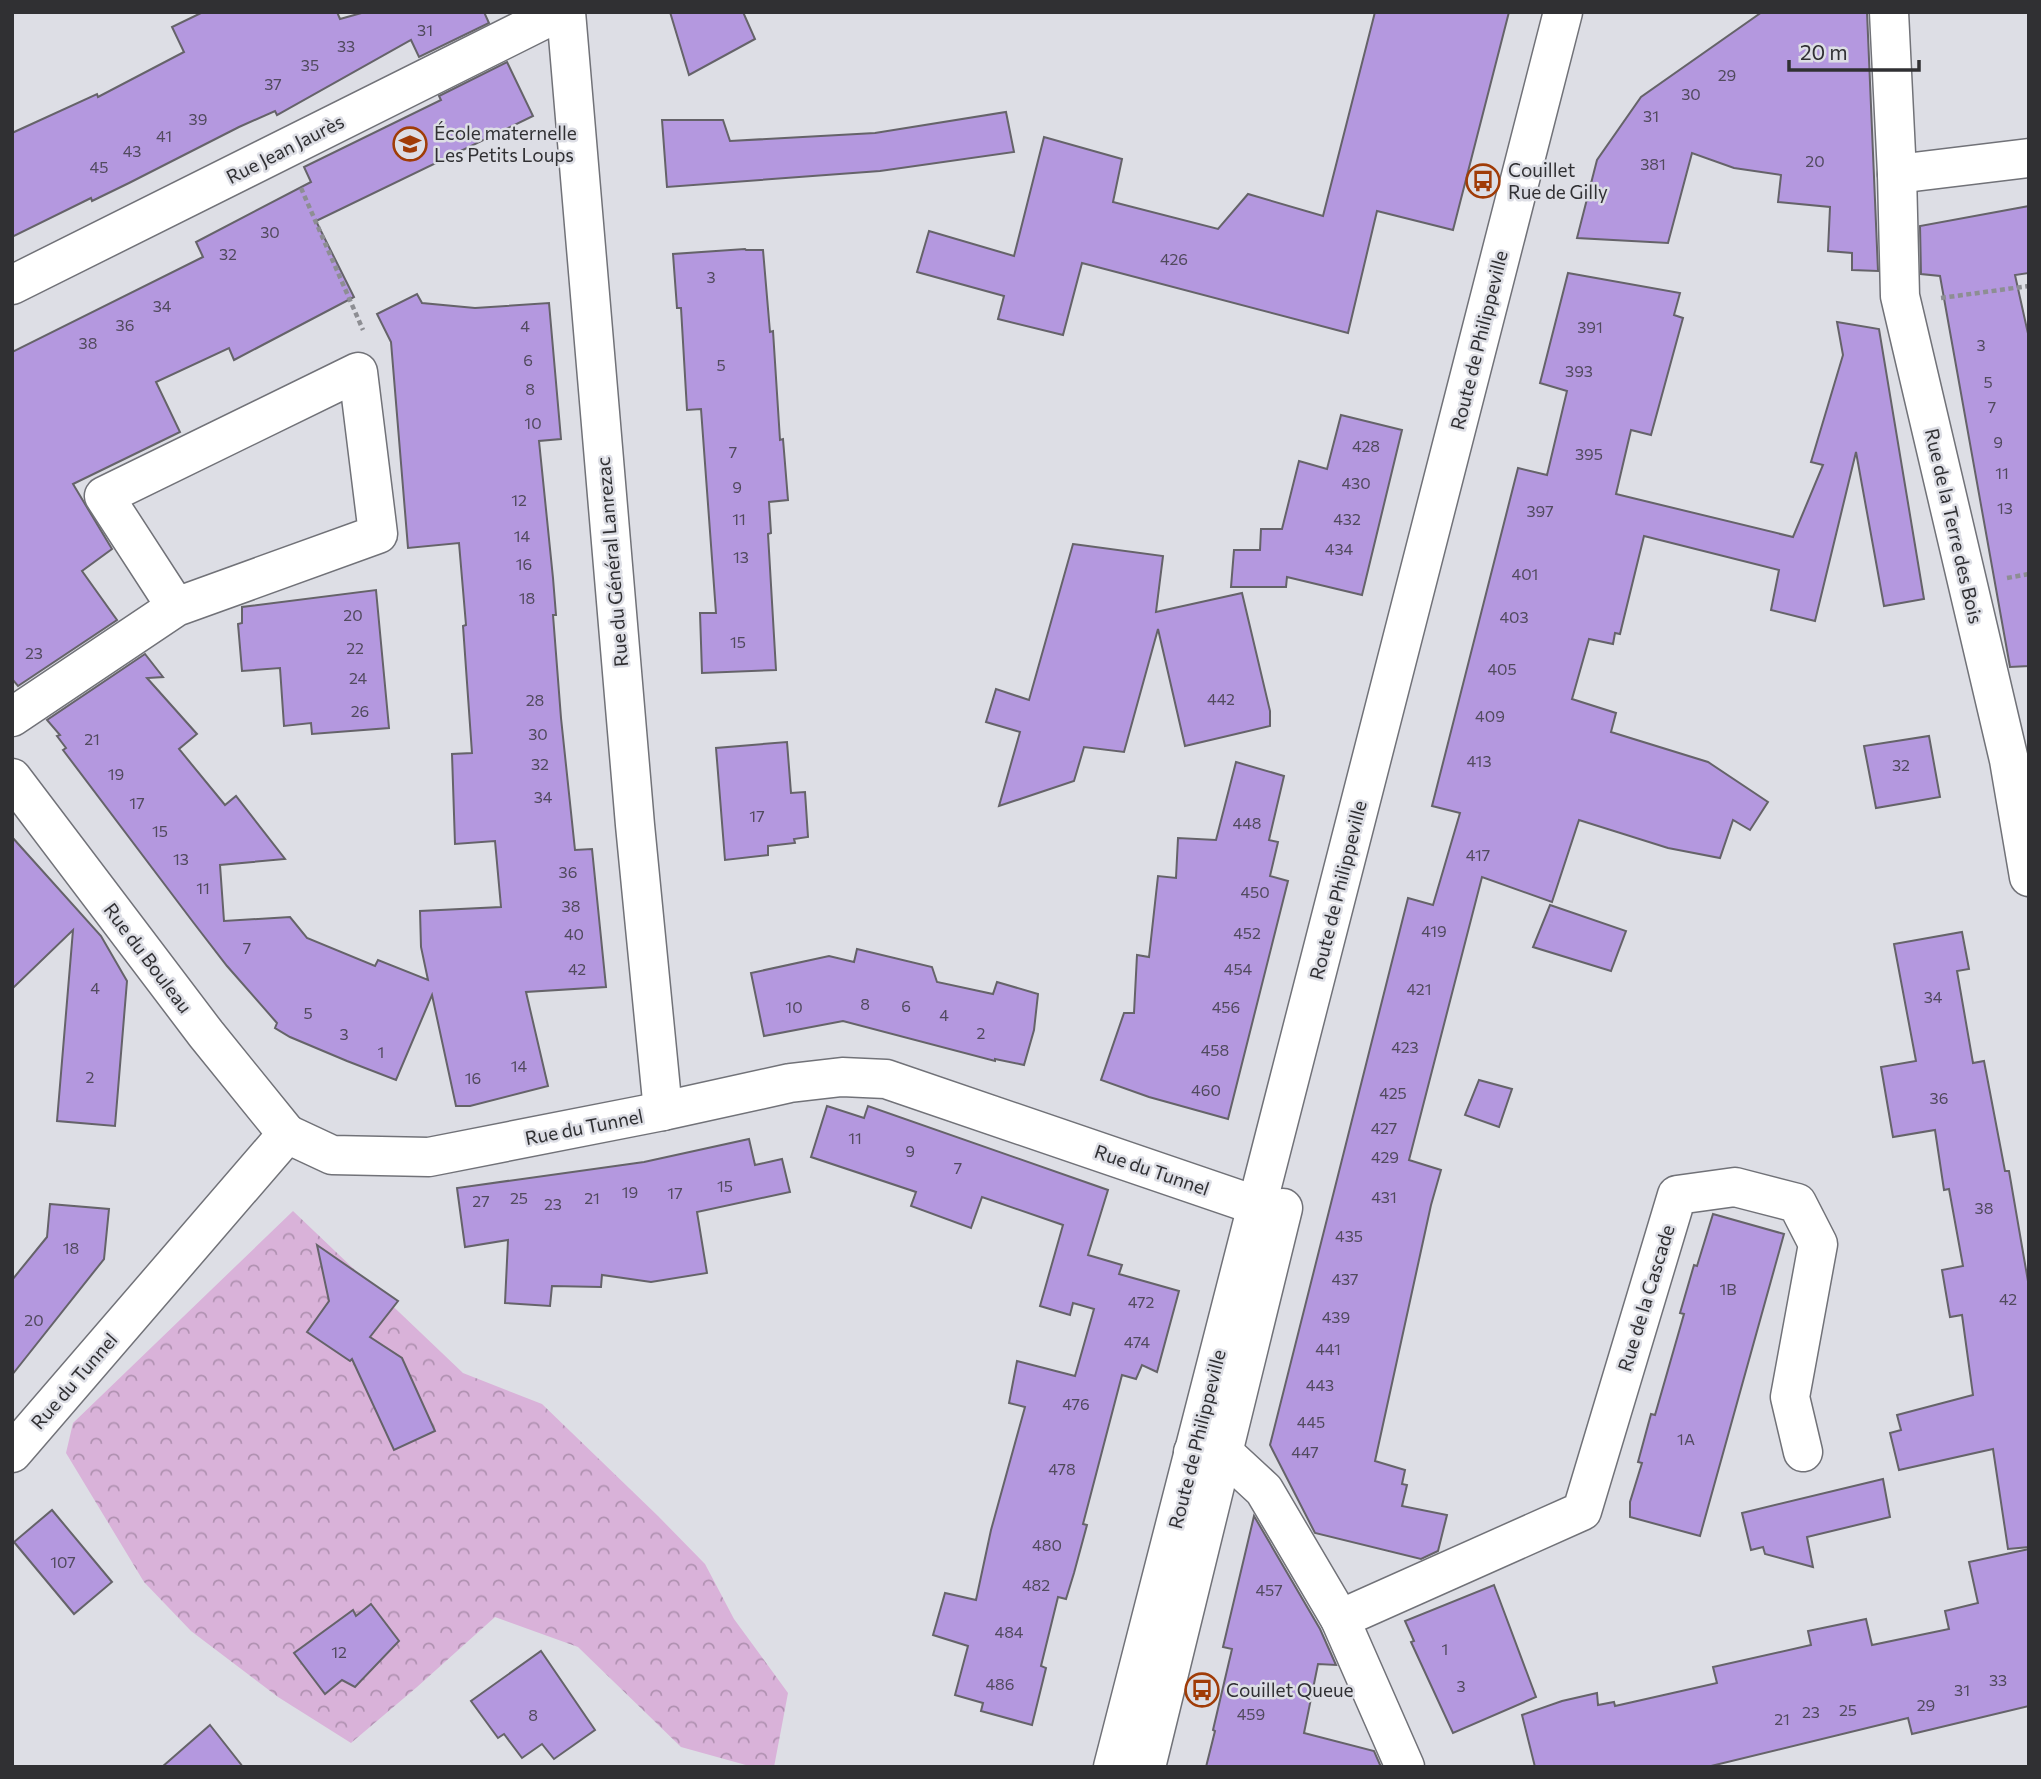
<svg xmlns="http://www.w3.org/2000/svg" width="2041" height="1779" font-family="Commissioner,sans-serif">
<defs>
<pattern id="forest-crowns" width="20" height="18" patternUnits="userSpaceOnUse" patternTransform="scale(1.75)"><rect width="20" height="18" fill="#d9b2d9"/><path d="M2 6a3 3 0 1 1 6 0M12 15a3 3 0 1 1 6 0" fill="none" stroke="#b091b1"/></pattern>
</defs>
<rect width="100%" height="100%" fill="#dddee5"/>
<!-- forest -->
<path fill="url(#forest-crowns)" d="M293 1211 463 1373 542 1404 658 1516 705 1564 734 1619 788 1693 774 1767H753L681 1747 578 1647 495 1617 417 1687 351 1743 278 1697 191 1631 144 1582 66 1453 73 1423Z"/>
<!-- building -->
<g fill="#b498df" stroke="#656369" stroke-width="2">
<path d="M203 12H337L340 19 365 12H484L489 23 419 57 411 40 277 115 275 111 239 127 129 183 92 201 91 198 12 237V133L97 94 98 97 184 52 172 27Z"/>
<path d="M670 12H743L755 39 689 75Z"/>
<path d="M1375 12H1509L1453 230 1377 211 1348 333 1082 263 1063 335 998 319 1004 296 917 272 929 231 1014 256 1044 137 1122 159 1113 202 1218 229 1248 194 1323 216Z"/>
<path d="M1762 12H1867L1878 271 1852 270V253L1828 251 1830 207 1778 202 1781 175 1734 168 1692 153 1668 243 1577 238 1597 160 1641 97Z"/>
<path d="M507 62 533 116 316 221 354 297 234 360 229 348 156 382 180 432 73 484 112 549 82 571 117 620 18 686 12 679V352L203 257 196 242 311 182 304 167 441 100 439 96Z"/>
<path d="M1006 112 1014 152 880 171 667 187 662 120H723L730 141 875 133Z"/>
<path d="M2029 206V273L2015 275 2029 338V666L2010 667 1940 276 1921 274 1920 226Z"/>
<path d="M745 249 746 250H763L770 332 773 331 780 440 783 439 788 500 769 502 771 533 768 534 776 670 702 673 700 613H716L701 409 687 410 681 308H677L673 254Z"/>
<path d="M1568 273 1680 293 1674 315 1683 318 1651 435 1631 430 1616 494 1793 537 1823 465 1811 462 1843 355 1837 322 1879 329 1924 599 1884 606 1856 452 1815 621 1771 610 1779 570 1644 536 1620 634 1615 633 1613 644 1589 639 1572 699 1616 713 1611 732 1708 762 1768 802 1750 830 1733 820 1720 858 1668 848 1579 820 1552 902 1482 877 1409 1160 1441 1170 1431 1205 1375 1461 1405 1470 1402 1484 1407 1485 1402 1506 1447 1515 1438 1551 1421 1559 1315 1533 1270 1445 1408 898 1433 905 1460 813 1432 806 1518 468 1547 475 1567 391 1540 383Z"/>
<path d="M417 294 422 303 475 308 549 303 561 439 539 441 553 578 556 615H553L561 718 575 850 592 849 606 987 526 992 548 1086 470 1106H456L432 995 396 1080 347 1061 290 1037 275 1028 277 1023 227 966 193 922 63 750 66 748 57 736 60 735 47 720 145 654 163 677 147 678 197 734 179 749 225 805 236 796 285 859 220 865 224 921 290 917 307 938 375 966 378 960 428 980 421 947 420 911 501 907 495 841 455 844 452 754 472 753 463 626 466 625 459 543 408 548 391 342 377 314Z"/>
<path d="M1341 415 1402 430 1362 595 1287 577 1286 587H1231L1234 550H1260L1261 529H1282L1299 461 1327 469Z"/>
<path d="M1073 544 1163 556 1156 612 1242 593 1270 711V726L1185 746 1158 629 1124 752 1084 747 1074 781 999 806 1020 732 986 722 996 689 1029 700Z"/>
<path d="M376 590 389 728 312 734 311 723 284 726 280 668 242 671 238 624 242 623V607Z"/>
<path d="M1929 736 1940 797 1876 808 1864 746Z"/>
<path d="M787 742 791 793 805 792 808 837 794 839 795 843 768 846V855L725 860 716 748Z"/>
<path d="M1236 762 1284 776 1269 840 1278 842 1270 876 1288 881 1228 1119 1149 1097 1101 1080 1124 1013H1134L1137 955 1149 957 1158 876 1176 878 1178 838 1216 840Z"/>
<path d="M12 837 101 936 127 981 115 1126 57 1121 73 930 12 989Z"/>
<path d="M1550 905 1626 931 1611 971 1533 947Z"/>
<path d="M1962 932 1969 969 1957 971 1973 1063 1984 1061 2005 1171H2009L2029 1287V1547L2008 1549 1993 1449 1899 1470 1890 1433 1901 1430 1897 1415 1973 1395 1962 1315 1950 1317 1942 1270 1963 1266 1949 1189 1944 1190 1935 1130 1893 1137 1881 1067 1916 1061 1894 944Z"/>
<path d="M857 949 932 967 937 982 993 994 997 982 1038 994 1034 1030 1024 1065 995 1059V1061L843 1021 764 1036 751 973 829 956 854 962Z"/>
<path d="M1479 1080 1512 1089 1499 1127 1465 1115Z"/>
<path d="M827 1106 864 1118 868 1106 1108 1190 1088 1255 1122 1265 1119 1274 1179 1291 1157 1372 1142 1365 1136 1379 1122 1375 1083 1524 1087 1525 1074 1573 1066 1599 1058 1597 1041 1666 1046 1668 1032 1725 981 1711 983 1703 955 1695 968 1646 933 1635 945 1593 976 1600 991 1530 1025 1407 1009 1403 1017 1361 1075 1376 1094 1309 1073 1303 1070 1315 1040 1306 1063 1225 982 1197 971 1228 911 1206 916 1192 811 1157Z"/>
<path d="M749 1139 755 1165 782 1159 790 1192 697 1212 707 1273 651 1282 602 1275 601 1287 552 1286 550 1306 505 1303 508 1240 465 1247 457 1188 644 1162Z"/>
<path d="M50 1204 109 1209 104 1259 12 1375V1280L47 1237Z"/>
<path d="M1713 1214 1784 1234 1700 1536 1630 1517V1502L1642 1463 1638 1462 1651 1414 1655 1415 1684 1314 1680 1313 1694 1265 1697 1266Z"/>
<path d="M317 1245 398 1301 370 1337 402 1358 435 1431 394 1450 352 1359 350 1361 307 1332 329 1301Z"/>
<path d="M1883 1479 1890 1517 1807 1537 1813 1567 1765 1554 1763 1547 1751 1550 1742 1513Z"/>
<path d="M52 1510 112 1582 74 1614 14 1542Z"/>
<path d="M1254 1516 1320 1629 1336 1665 1318 1664 1304 1733 1374 1751 1381 1767H1206L1215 1731 1213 1730 1232 1649 1223 1647Z"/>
<path d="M2029 1549V1706L1912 1734 1908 1718 1707 1767H1535L1522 1715 1562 1701 1597 1693 1598 1705 1614 1702 1615 1706 1717 1683 1713 1667 1811 1645 1808 1631 1866 1619 1872 1645 1949 1629 1945 1611 1978 1603 1969 1562Z"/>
<path d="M1494 1585 1536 1697 1453 1733 1411 1642 1414 1641 1405 1621Z"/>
<path d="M371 1604 399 1641 355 1687 342 1680 325 1694 294 1653 353 1610 356 1616Z"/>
<path d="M541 1651 595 1730 554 1759 542 1744 522 1758 504 1734 498 1738 471 1701Z"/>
<path d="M210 1725 243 1767H162Z"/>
</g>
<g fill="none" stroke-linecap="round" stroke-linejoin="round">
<defs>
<g id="minor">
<path d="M566 12 635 825 663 1111"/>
<path d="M1889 12 1897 174 1900 296 2009 760 2029 877"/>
<path d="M1897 174 2029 158"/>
<path d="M12 285 559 12"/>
<path d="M12 717 176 607 378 534 358 372 104 496 176 607"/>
<path d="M12 778 206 1034 287 1134"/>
<path d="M1193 1452 1224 1453 1264 1490 1340 1619 1405 1767"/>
<path d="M12 1453 287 1134 332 1155 429 1157 663 1111 790 1083 842 1077 886 1079 1281 1214"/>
<path d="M1340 1619 1582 1511 1677 1195 1735 1187 1797 1203 1818 1244 1790 1397 1803 1452"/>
</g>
<g id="major">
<path d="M1113 1767 1563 12"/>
<path d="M1146 1767 1283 1208"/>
</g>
</defs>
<!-- minor casing -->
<use href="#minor" stroke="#717278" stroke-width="41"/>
<!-- major casing -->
<use href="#major" stroke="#717278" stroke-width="41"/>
<!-- path -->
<g stroke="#8d8e93" stroke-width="4.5" stroke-dasharray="5 3.5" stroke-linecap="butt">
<path d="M301 188 363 330"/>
<path d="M1941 298 2029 286"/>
<path d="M2007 578 2029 574"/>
</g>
<!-- minor -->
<use href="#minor" stroke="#fff" stroke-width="38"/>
<!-- major -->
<use href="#major" stroke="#fff" stroke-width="38"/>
</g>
<!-- icons -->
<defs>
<symbol id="school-ring" viewBox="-11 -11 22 22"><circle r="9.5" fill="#dddee5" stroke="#a03c07" stroke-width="1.5"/><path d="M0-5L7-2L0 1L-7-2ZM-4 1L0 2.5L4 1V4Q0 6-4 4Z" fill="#a03c07"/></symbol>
<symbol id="bus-ring" viewBox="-11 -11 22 22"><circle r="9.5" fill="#dddee5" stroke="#a03c07" stroke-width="1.5"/><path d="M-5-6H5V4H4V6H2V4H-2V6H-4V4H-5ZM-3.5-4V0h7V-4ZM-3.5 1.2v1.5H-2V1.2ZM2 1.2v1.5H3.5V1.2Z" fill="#a03c07"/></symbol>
</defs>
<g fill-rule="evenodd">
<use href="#school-ring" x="391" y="125" width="38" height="38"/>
<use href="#bus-ring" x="1464" y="162" width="38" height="38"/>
<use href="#bus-ring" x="1183" y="1671" width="38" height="38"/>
</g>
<g text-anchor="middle" stroke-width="5" stroke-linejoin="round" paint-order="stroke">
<!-- number labels -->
<g font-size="16" fill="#514a5e">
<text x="425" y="36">31</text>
<text x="346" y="52">33</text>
<text x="310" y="71">35</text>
<text x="1727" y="81">29</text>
<text x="273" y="90">37</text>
<text x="1691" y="100">30</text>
<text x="1651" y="122">31</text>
<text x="198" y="125">39</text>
<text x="164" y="142">41</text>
<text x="132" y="157">43</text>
<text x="1815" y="167">20</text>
<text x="1653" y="170">381</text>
<text x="99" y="173">45</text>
<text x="270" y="238">30</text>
<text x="228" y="260">32</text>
<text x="1174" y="265">426</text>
<text x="711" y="283">3</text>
<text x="162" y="312">34</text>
<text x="125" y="331">36</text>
<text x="525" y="332">4</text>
<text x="1590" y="333">391</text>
<text x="88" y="349">38</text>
<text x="1981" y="351">3</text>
<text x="528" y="366">6</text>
<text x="721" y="371">5</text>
<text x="1579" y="377">393</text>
<text x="1988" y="388">5</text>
<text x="530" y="395">8</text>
<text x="1992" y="413">7</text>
<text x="533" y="429">10</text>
<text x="1998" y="448">9</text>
<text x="1366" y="452">428</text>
<text x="733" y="458">7</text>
<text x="1589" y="460">395</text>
<text x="2002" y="479">11</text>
<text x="1356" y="489">430</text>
<text x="737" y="493">9</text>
<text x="519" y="506">12</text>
<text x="2005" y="514">13</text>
<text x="1540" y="517">397</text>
<text x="739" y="525">11</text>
<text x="1347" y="525">432</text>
<text x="522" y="542">14</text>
<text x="1339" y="555">434</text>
<text x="741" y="563">13</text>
<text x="524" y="570">16</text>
<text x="1525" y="580">401</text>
<text x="527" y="604">18</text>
<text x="353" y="621">20</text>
<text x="1514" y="623">403</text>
<text x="738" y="648">15</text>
<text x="355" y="654">22</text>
<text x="34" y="659">23</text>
<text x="1502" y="675">405</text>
<text x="358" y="684">24</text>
<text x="1221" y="705">442</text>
<text x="535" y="706">28</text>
<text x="360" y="717">26</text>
<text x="1490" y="722">409</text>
<text x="538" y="740">30</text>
<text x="92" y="745">21</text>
<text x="1479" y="767">413</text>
<text x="540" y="770">32</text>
<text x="1901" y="771">32</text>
<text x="116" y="780">19</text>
<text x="543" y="803">34</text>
<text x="137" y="809">17</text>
<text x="757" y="822">17</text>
<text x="1247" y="829">448</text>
<text x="160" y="837">15</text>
<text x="1478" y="861">417</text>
<text x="181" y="865">13</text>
<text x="568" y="878">36</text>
<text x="203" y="894">11</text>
<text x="1255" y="898">450</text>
<text x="571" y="912">38</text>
<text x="1434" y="937">419</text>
<text x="1247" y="939">452</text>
<text x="574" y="940">40</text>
<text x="247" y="954">7</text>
<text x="577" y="975">42</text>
<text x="1238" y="975">454</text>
<text x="95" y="994">4</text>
<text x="1419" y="995">421</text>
<text x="1933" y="1003">34</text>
<text x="865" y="1010">8</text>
<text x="906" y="1012">6</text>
<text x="794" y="1013">10</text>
<text x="1226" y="1013">456</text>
<text x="308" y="1019">5</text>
<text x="944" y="1021">4</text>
<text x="981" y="1039">2</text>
<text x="344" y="1040">3</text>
<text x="1405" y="1053">423</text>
<text x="1215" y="1056">458</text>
<text x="381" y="1058">1</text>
<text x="519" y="1072">14</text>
<text x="90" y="1083">2</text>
<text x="473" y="1084">16</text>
<text x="1206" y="1096">460</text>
<text x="1393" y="1099">425</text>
<text x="1939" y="1104">36</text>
<text x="1384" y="1134">427</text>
<text x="855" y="1144">11</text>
<text x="910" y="1157">9</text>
<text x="1385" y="1163">429</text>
<text x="958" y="1174">7</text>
<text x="725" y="1192">15</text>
<text x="630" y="1198">19</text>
<text x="675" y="1199">17</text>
<text x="1384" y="1203">431</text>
<text x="519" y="1204">25</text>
<text x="592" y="1204">21</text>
<text x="481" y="1207">27</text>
<text x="553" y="1210">23</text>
<text x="1984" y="1214">38</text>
<text x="1349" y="1242">435</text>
<text x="71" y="1254">18</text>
<text x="1345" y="1285">437</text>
<text x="1728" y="1295">1B</text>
<text x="2008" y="1305">42</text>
<text x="1141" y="1308">472</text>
<text x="1336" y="1323">439</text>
<text x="34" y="1326">20</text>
<text x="1137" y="1348">474</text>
<text x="1328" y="1355">441</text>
<text x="1320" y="1391">443</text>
<text x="1076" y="1410">476</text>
<text x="1311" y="1428">445</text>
<text x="1686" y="1445">1A</text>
<text x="1305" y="1458">447</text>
<text x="1062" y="1475">478</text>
<text x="1047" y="1551">480</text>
<text x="63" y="1568">107</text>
<text x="1036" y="1591">482</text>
<text x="1269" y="1596">457</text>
<text x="1009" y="1638">484</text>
<text x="1445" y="1655">1</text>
<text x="339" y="1658">12</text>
<text x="1998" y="1686">33</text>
<text x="1000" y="1690">486</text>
<text x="1461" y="1692">3</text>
<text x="1962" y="1696">31</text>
<text x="1926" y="1711">29</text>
<text x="1848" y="1716">25</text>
<text x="1811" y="1718">23</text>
<text x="1251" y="1720">459</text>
<text x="533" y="1721">8</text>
<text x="1782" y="1725">21</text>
</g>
<!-- poi labels -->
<g font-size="19" fill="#303033" stroke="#dddee5" text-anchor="start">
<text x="434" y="140">École maternelle<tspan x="434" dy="22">Les Petits Loups</tspan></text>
<text x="1508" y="177">Couillet<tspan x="1508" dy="22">Rue de Gilly</tspan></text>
<text x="1226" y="1697">Couillet Queue</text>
</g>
<!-- street labels -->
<g font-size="19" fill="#303033" stroke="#dddee5">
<text transform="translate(285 149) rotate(-27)" y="7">Rue Jean Jaurès</text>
<text transform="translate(1479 340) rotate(-76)" y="7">Route de Philippeville</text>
<text transform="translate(1954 526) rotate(77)" y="7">Rue de la Terre des Bois</text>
<text transform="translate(612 562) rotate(-95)" y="7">Rue du Général Lanrezac</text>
<text transform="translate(1338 890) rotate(-76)" y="7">Route de Philippeville</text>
<text transform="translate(148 958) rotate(53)" y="7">Rue du Bouleau</text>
<text transform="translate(584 1127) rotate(-11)" y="7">Rue du Tunnel</text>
<text transform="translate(1152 1170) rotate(19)" y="7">Rue du Tunnel</text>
<text transform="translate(1646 1298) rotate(-73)" y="7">Rue de la Cascade</text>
<text transform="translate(74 1381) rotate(-49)" y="7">Rue du Tunnel</text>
<text transform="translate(1197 1439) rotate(-76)" y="7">Route de Philippeville</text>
</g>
</g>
<!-- border -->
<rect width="2041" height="1779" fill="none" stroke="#303033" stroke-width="28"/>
<!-- scale -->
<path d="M1789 60v10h130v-10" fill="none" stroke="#303033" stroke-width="3.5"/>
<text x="1800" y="60" font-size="21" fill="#303033" stroke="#dddee5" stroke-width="5" paint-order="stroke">20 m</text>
</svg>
